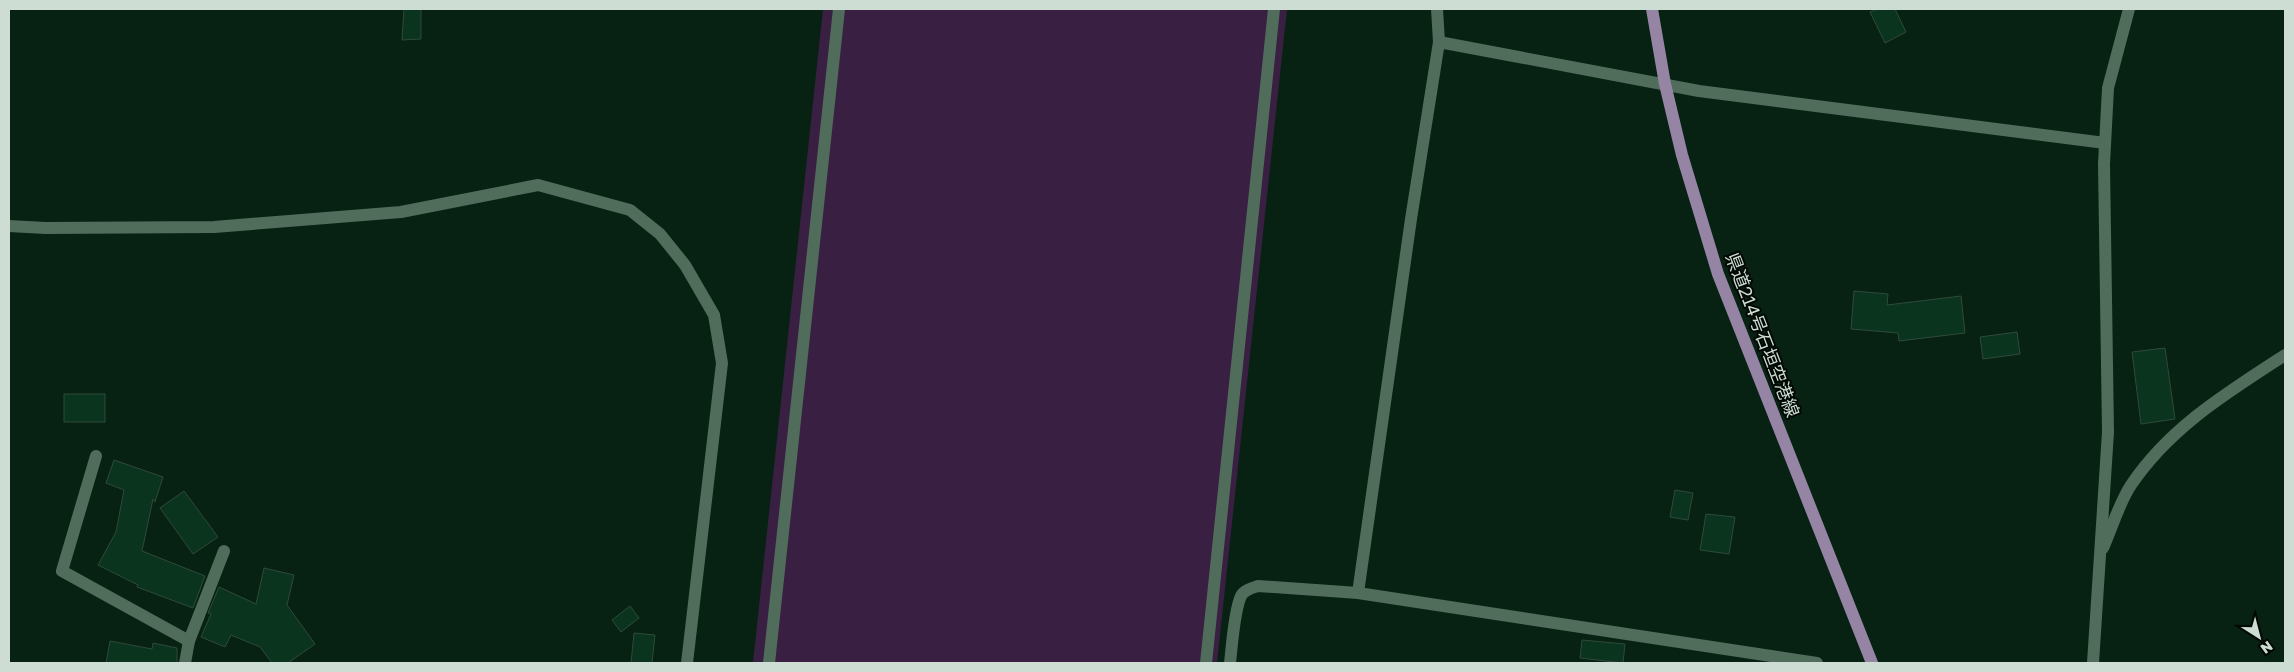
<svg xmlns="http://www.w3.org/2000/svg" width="2294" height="672" font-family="'Golos Text','Noto Sans JP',sans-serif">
<rect width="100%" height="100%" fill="#072113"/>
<!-- green -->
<path fill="#392042" d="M823 9H1287L1217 663H753Z"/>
<!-- building -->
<g fill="#0b341f" stroke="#2f4a3a">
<path d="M404 9H421V39L402 40Z"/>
<path d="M1878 9H1895L1906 32 1885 43 1870 12Z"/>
<path d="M1854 291 1888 294 1887 305 1961 296 1965 333 1899 341 1898 333 1851 329Z"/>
<path d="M2017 332 2020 354 1983 359 1980 337Z"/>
<path d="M2165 348 2175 419 2141 424 2132 352Z"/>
<rect x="64" y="394" width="41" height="28"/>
<path d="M114 460 163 477 155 502 153 499 142 551 205 576 193 608 137 587 138 585 98 565 116 532 124 490 106 483Z"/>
<path d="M1675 490 1693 493 1688 520 1670 517Z"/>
<path d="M184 491 218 537 193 554 160 508Z"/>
<path d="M1706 514 1735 517 1729 554 1700 550Z"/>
<path d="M264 568 294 575 287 605 315 644 288 663H272L260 647 231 635 225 647 201 637 211 614 208 613 219 587 256 604Z"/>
<path d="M630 606 639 618 621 632 612 620Z"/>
<path d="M634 633 655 635 652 663H631Z"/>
<path d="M1582 640 1625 644 1623 663 1580 658Z"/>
<path d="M110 641 152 649 153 643 177 648V663H106Z"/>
</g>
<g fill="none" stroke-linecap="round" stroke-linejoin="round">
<!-- minor -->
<g stroke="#506c5b" stroke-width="12">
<path d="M1439 42 1699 91 2105 143"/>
<path d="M9 226 45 228 214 227 401 212 538 185 630 210 660 234 685 265 714 315 722 363 687 663"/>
<path d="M96 456 62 571 189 641"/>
<path d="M2103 548C2112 528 2119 503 2131 485 2170 427 2228 392 2285 355"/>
<path d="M1358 593 1411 219 1439 42 1437 9"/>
<path d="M185 663 189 641 224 551"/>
<path d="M769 663 839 9"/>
<path d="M1206 663 1274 9"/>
<path d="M1230 663C1232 646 1234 611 1241 596 1244 590 1252 588 1258 586L1358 593 1817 663"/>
<path d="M2093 663 2108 432 2104 164 2108 88 2129 9"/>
</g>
<!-- major -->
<path stroke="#9684a5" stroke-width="12" d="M1652 9 1665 84 1682 155 1718 274 1872 663"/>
</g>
<g text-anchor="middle" stroke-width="4" stroke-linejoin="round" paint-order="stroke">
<!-- street labels -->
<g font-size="18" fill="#cdddd3" stroke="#020804">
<text transform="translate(1762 335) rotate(69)" y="6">県道214号石垣空港線</text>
</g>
</g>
<!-- border -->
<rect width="2294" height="672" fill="none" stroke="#cdddd3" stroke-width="20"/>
<!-- north arrow -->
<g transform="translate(2259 637) rotate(144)" stroke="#020804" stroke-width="4" paint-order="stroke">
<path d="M0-4L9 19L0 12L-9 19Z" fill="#cdddd3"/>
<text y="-8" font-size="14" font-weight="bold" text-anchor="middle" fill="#cdddd3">N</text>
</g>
</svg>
